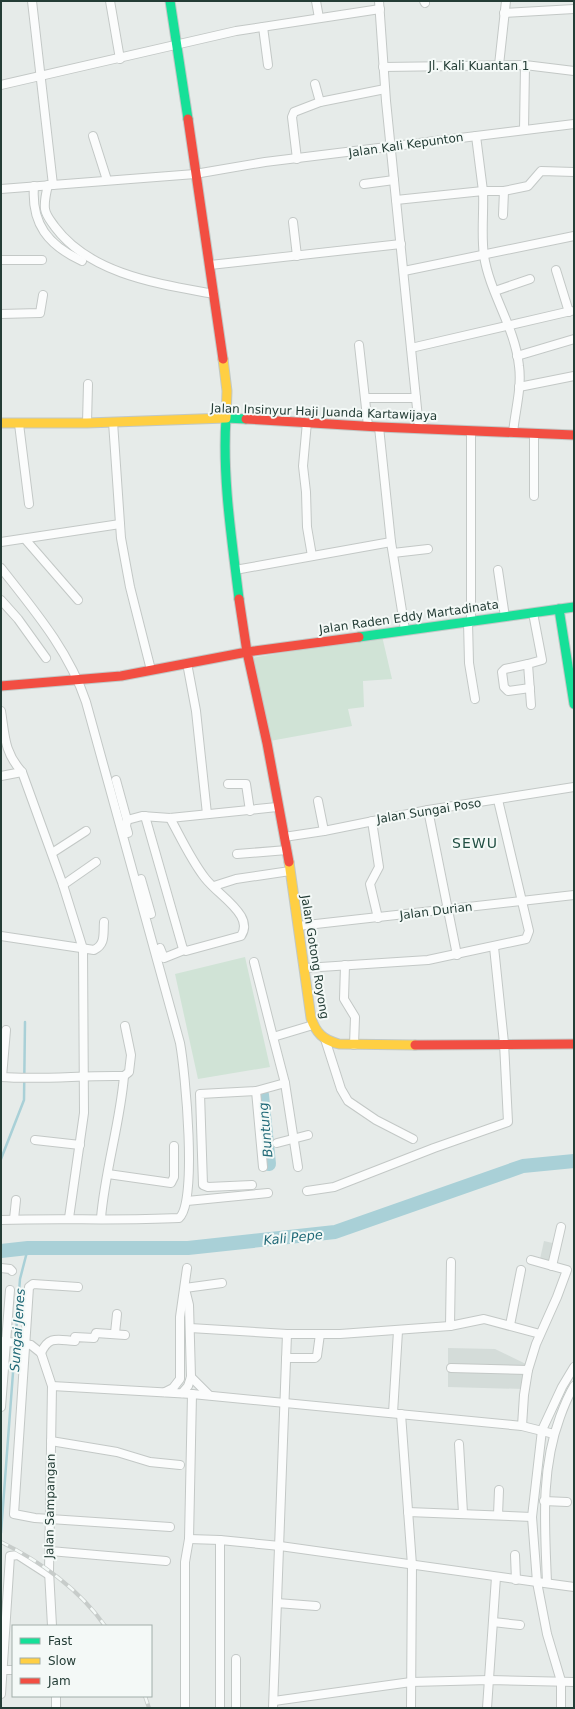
<svg xmlns="http://www.w3.org/2000/svg" width="575" height="1709" font-family="'DejaVu Sans',sans-serif">
<rect width="100%" height="100%" fill="#e6ebe9"/>
<!-- built -->
<g fill="#d4dcd9">
<path d="M544 1241 557 1244 552 1263 540 1259Z"/>
<path d="M448 1348 495 1349 528 1365 524 1389 448 1387Z"/>
</g>
<!-- green -->
<g fill="#d0e3d6">
<path d="M382 636 392 679 363 681 364 707 348 709 352 726 270 741 251 658Z"/>
<path d="M245 957 270 1067 198 1079 175 974Z"/>
</g>
<g fill="none" stroke-linecap="round" stroke-linejoin="round">
<!-- stream -->
<g stroke="#a9d0d7" stroke-width="2.5">
<path d="M1 1159 24 1100 25 1022"/>
<path d="M1 1533 20 1279 28 1248"/>
</g>
<!-- river -->
<g stroke="#a9d0d7" stroke-width="14">
<path d="M262 1095 269 1164"/>
<path d="M1 1251 28 1248H188L335 1232 523 1166 574 1161"/>
</g>
<defs>
<g id="street">
<path d="M32 1 53 185"/>
<path d="M110 1 120 59"/>
<path d="M316 1 319 18"/>
<path d="M379 1 386 101 419 428"/>
<path d="M424 1 425 3"/>
<path d="M504 13 574 9"/>
<path d="M263 27 268 65"/>
<path d="M499 65 506 1"/>
<path d="M383 67 525 65 574 71"/>
<path d="M315 84 320 102"/>
<path d="M1 85 236 31 380 9"/>
<path d="M524 130 525 65"/>
<path d="M93 136 107 180"/>
<path d="M476 136 483 191H504L503 215"/>
<path d="M297 159 292 117 294 112 320 102 385 89"/>
<path d="M364 184 394 180"/>
<path d="M48 185C46 193 44 201 45 209 46 216 51 221 55 227 91 275 160 284 214 294"/>
<path d="M34 186C31 224 48 245 82 261"/>
<path d="M1 189 195 174 265 162 574 124"/>
<path d="M504 191 528 186 541 171 574 172"/>
<path d="M396 200 483 191C484 212 481 235 484 256 490 294 515 327 519 366 522 388 515 411 513 433"/>
<path d="M293 222 297 256"/>
<path d="M1 260H42"/>
<path d="M210 265 401 244"/>
<path d="M556 270 569 312"/>
<path d="M404 271 574 236"/>
<path d="M495 291 530 279"/>
<path d="M1 314 40 313 43 295"/>
<path d="M359 345 368 426"/>
<path d="M411 348 571 311"/>
<path d="M517 356 574 339"/>
<path d="M519 387 574 376"/>
<path d="M365 398H416"/>
<path d="M113 422 121 538 130 587 151 670"/>
<path d="M307 422 303 466 306 492 307 527 312 556"/>
<path d="M87 423 88 384"/>
<path d="M19 424 29 504"/>
<path d="M379 427 391 542 405 630"/>
<path d="M534 434V496"/>
<path d="M25 539 78 600"/>
<path d="M1 542 120 524"/>
<path d="M393 553 428 549"/>
<path d="M1 568C34 610 69 651 86 702L180 1043C185 1070 198 1203 179 1218 120 1221 60 1218 1 1220"/>
<path d="M235 570 391 542"/>
<path d="M498 570 505 617"/>
<path d="M1 600 18 619 46 658"/>
<path d="M468 622 469 663 475 699"/>
<path d="M471 622V431"/>
<path d="M187 663 196 711 207 814"/>
<path d="M528 664 505 669 502 672 504 687 508 691 530 688"/>
<path d="M531 705 528 664 542 660 533 613"/>
<path d="M1 711C5 736 4 752 22 772L63 885 83 949 84 1113 69 1218"/>
<path d="M1 776 22 772"/>
<path d="M116 780 127 820 126 826 128 833"/>
<path d="M228 784H246L250 811"/>
<path d="M318 801 324 831"/>
<path d="M428 810 457 955"/>
<path d="M145 816 183 949 186 951 241 936C245 930 245 923 241 916 232 901 216 892 205 878 191 860 181 838 170 818"/>
<path d="M127 820 142 816 170 818 277 807"/>
<path d="M372 821 379 867 370 884 378 918"/>
<path d="M284 837 324 831 428 810 574 787"/>
<path d="M52 853 86 831"/>
<path d="M237 854 287 850"/>
<path d="M141 879 151 914"/>
<path d="M63 885 96 862"/>
<path d="M214 886 236 879 290 871"/>
<path d="M298 926 574 895"/>
<path d="M1 936 94 950C106 944 103 934 104 922"/>
<path d="M160 948 164 958 184 950"/>
<path d="M254 962 273 1037"/>
<path d="M345 965 344 999 355 1017 354 1045"/>
<path d="M305 968 428 960 526 939 529 931 498 800"/>
<path d="M325 1039 341 1089 348 1101 376 1120 413 1139"/>
<path d="M1 1077C42 1080 83 1075 124 1076L129 1072 131 1055 125 1026"/>
<path d="M2 1077 6 1030"/>
<path d="M256 1091 263 1167"/>
<path d="M35 1140 80 1145"/>
<path d="M277 1143 308 1135"/>
<path d="M298 1167 285 1083 273 1037 313 1025"/>
<path d="M108 1174 171 1183 174 1177V1146"/>
<path d="M252 1185 208 1187 203 1185 200 1094 256 1091 285 1083"/>
<path d="M307 1191 334 1187 434 1148 508 1122 504 1043 494 947"/>
<path d="M187 1201 268 1193"/>
<path d="M101 1218C105 1170 120 1124 124 1076"/>
<path d="M14 1219 16 1200"/>
<path d="M552 1266 561 1227"/>
<path d="M1 1268 10 1269 12 1271"/>
<path d="M78 1287 33 1284 29 1287 14 1514 35 1518 170 1527"/>
<path d="M185 1288 222 1283"/>
<path d="M510 1325 521 1270"/>
<path d="M450 1326 451 1262"/>
<path d="M190 1328 287 1334H340L450 1326 484 1319 540 1334"/>
<path d="M115 1333 117 1314"/>
<path d="M1 1341 31 1345 41 1353 52 1386 49 1571 52 1626"/>
<path d="M41 1353C49 1335 58 1340 75 1341V1337L94 1338 96 1333 125 1335"/>
<path d="M286 1358H315L317 1356 320 1334"/>
<path d="M451 1368 528 1370 536 1344 557 1297 567 1270 531 1260"/>
<path d="M191 1377 209 1395"/>
<path d="M52 1386 192 1394 522 1426 554 1434"/>
<path d="M165 1392 173 1388 180 1379V1317L187 1268"/>
<path d="M182 1393 188 1386 191 1377 189 1305 185 1289"/>
<path d="M1 1407 10 1290"/>
<path d="M393 1413 398 1331"/>
<path d="M401 1414 412 1565 411 1708"/>
<path d="M522 1426 524 1395 528 1370"/>
<path d="M51 1441 117 1452 150 1462 180 1465"/>
<path d="M459 1444 463 1513"/>
<path d="M544 1501 567 1502"/>
<path d="M408 1512 532 1517"/>
<path d="M498 1515 499 1490"/>
<path d="M189 1539 220 1540 280 1546 537 1582 532 1517 542 1430 562 1387 574 1367"/>
<path d="M220 1540V1708"/>
<path d="M50 1551 166 1561"/>
<path d="M515 1555 516 1580"/>
<path d="M547 1583C545 1527 540 1471 560 1417 564 1406 568 1396 574 1386"/>
<path d="M277 1603 316 1606"/>
<path d="M493 1622 520 1625"/>
<path d="M236 1659V1708"/>
<path d="M3 1670H13"/>
<path d="M1 1694 10 1556 18 1555 49 1575"/>
<path d="M56 1696V1708"/>
<path d="M274 1701 411 1682 489 1680 574 1682"/>
<path d="M185 1708V1562L189 1539 192 1394"/>
<path d="M273 1708 287 1334"/>
<path d="M487 1708 496 1577"/>
<path d="M561 1708V1681L547 1634 537 1582 574 1587"/>
</g>
<g id="fast">
<path d="M170 1 188 119"/>
<path d="M239 599C232 540 222 478 226 418L246 419"/>
<path d="M559 609 574 704"/>
<path d="M359 637 574 607"/>
</g>
<g id="slow">
<path d="M1 423H87L226 418 227 391 223 359"/>
<path d="M289 862 311 1018C316 1033 323 1040 339 1044L415 1045"/>
</g>
<g id="jam">
<path d="M188 119 223 359"/>
<path d="M246 419 379 427 574 435"/>
<path d="M1 686 121 676 247 652 239 599"/>
<path d="M289 862 267 743 247 652 359 637"/>
<path d="M415 1045 574 1044"/>
</g>
</defs>
<!-- street casing -->
<use href="#street" stroke="#c3c8c6" stroke-width="10"/>
<!-- fast casing -->
<use href="#fast" stroke="#c1c8c6" stroke-width="11"/>
<!-- slow casing -->
<use href="#slow" stroke="#c1c8c6" stroke-width="11"/>
<!-- jam casing -->
<use href="#jam" stroke="#c1c8c6" stroke-width="11"/>
<!-- street -->
<use href="#street" stroke="#fbfcfc" stroke-width="8"/>
<!-- fast -->
<use href="#fast" stroke="#16e098" stroke-width="9"/>
<!-- slow -->
<use href="#slow" stroke="#ffcf43" stroke-width="9"/>
<!-- jam -->
<use href="#jam" stroke="#f24e42" stroke-width="9"/>
<defs>
<g id="rail">
<path d="M1 1542C40 1561 80 1590 105 1626"/>
<path d="M145 1696 149 1708"/>
</g>
</defs>
<!-- rail casing -->
<use href="#rail" stroke="#c7ccca" stroke-width="4"/>
<!-- rail -->
<use href="#rail" stroke="#f4f9f7" stroke-width="2.5" stroke-dasharray="8" stroke-linecap="butt"/>
</g>
<g text-anchor="middle" stroke-width="4" stroke-linejoin="round" paint-order="stroke">
<!-- street labels -->
<g font-size="12" fill="#243d36" stroke="#f4f9f7">
<text x="479" y="70">Jl. Kali Kuantan 1</text>
<text transform="translate(406 145) rotate(-8)" y="4">Jalan Kali Kepunton</text>
<text transform="translate(324 412) rotate(2)" y="4">Jalan Insinyur Haji Juanda Kartawijaya</text>
<text transform="translate(409 617) rotate(-8)" y="4">Jalan Raden Eddy Martadinata</text>
<text transform="translate(429 811) rotate(-9)" y="4">Jalan Sungai Poso</text>
<text transform="translate(436 911) rotate(-7)" y="4">Jalan Durian</text>
<text transform="translate(315 957) rotate(81)" y="4">Jalan Gotong Royong</text>
<text transform="translate(50 1506) rotate(-89)" y="4">Jalan Sampangan</text>
</g>
<!-- water labels -->
<g font-size="13" font-style="italic" fill="#206977" stroke="#f4f9f7">
<text transform="translate(265 1130) rotate(-95)" y="5">Buntung</text>
<text transform="translate(293 1237) rotate(-6)" y="5">Kali Pepe</text>
<text transform="translate(17 1330) rotate(-86)" y="5">Sungai Jenes</text>
</g>
<!-- quarter labels -->
<g font-size="14" letter-spacing="1" fill="#214f43" stroke="#f4f9f7">
<text x="475" y="848">SEWU</text>
</g>
</g>
<!-- border -->
<rect width="575" height="1709" fill="none" stroke="#243d36" stroke-width="4"/>
<!-- legend -->
<rect x="12" y="1625" width="140" height="72" fill="#f4f9f7" stroke="#a1aeaa"/>
<rect x="20" y="1638" width="20" height="6" fill="#16e098" stroke="#a1aeaa"/>
<text x="48" y="1645" font-size="12" fill="#243d36">Fast</text>
<rect x="20" y="1658" width="20" height="6" fill="#ffcf43" stroke="#a1aeaa"/>
<text x="48" y="1665" font-size="12" fill="#243d36">Slow</text>
<rect x="20" y="1678" width="20" height="6" fill="#f24e42" stroke="#a1aeaa"/>
<text x="48" y="1685" font-size="12" fill="#243d36">Jam</text>
</svg>
